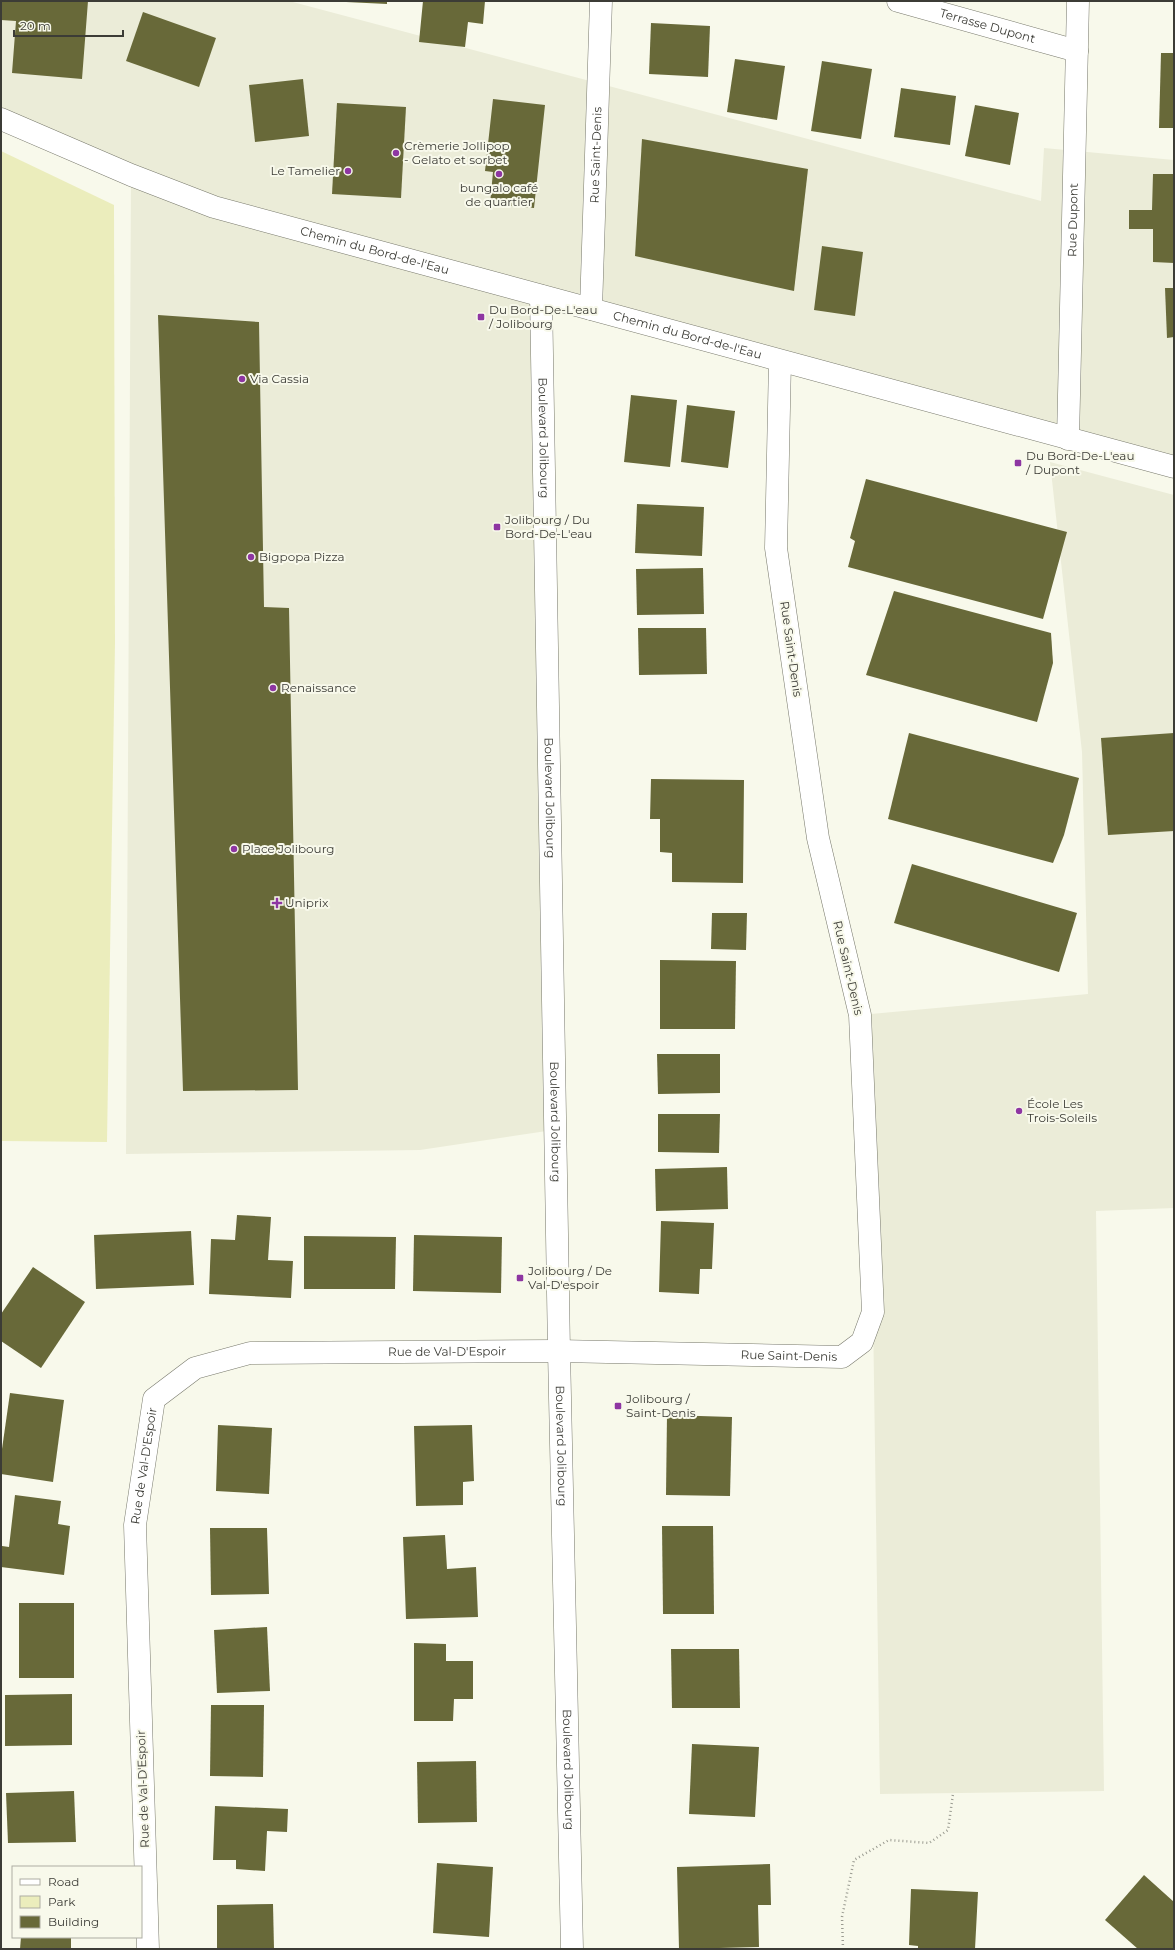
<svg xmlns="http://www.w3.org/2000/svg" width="1175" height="1950" font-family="Montserrat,sans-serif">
<rect width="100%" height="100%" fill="#f8f9eb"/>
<!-- built -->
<g fill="#ebecd8">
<path d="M1 1H289L1041 201 1044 148 1174 160V467L541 296 560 1129 420 1150 126 1154 131 176 1 119Z"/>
<path d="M1050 462 1174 495V1208L1096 1211 1104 1791 880 1794 873 1312 860 1015 1088 994 1082 752Z"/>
</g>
<!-- green -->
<path fill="#ebedbc" d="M1 151 114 205 115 643 107 1142 1 1141Z"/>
<!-- building -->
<g fill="#686939">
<path d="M1 1H88L82 79 12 73 16 21 1 20Z"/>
<path d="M346 1H387V4L346 2Z"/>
<path d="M423 1H485L483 24 468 22 465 47 419 42Z"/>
<path d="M143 12 216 38 199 87 126 61Z"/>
<path d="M651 23 710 26 708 77 649 74Z"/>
<path d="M1161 53H1174V128H1159Z"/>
<path d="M735 59 785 66 777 120 727 112Z"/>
<path d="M822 61 872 69 861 139 811 131Z"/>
<path d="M303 79 309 136 255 142 249 85Z"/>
<path d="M901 88 956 96 950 145 894 137Z"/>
<path d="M493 99 545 105 534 208 490 204 493 172 485 171Z"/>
<path d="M337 103 406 107 401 198 332 194Z"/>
<path d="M975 105 1019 113 1010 165 965 156Z"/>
<path d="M642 139 808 169 794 291 635 256Z"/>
<path d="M1153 174H1174V263L1153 262V229H1129V210H1152Z"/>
<path d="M822 246 863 252 855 316 814 310Z"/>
<path d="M1165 288H1174V337L1167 338Z"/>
<path d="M158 315 259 322 264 607 289 608 298 1090 183 1091Z"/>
<path d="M631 395 677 400 670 467 624 462Z"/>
<path d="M687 405 735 411 728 468 681 462Z"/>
<path d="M866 479 1067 532 1043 619 848 567 855 541 850 538Z"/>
<path d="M637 504 704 507 702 556 635 553Z"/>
<path d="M703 568 704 614 637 615 636 569Z"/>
<path d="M894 591 1051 633 1053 663 1037 722 866 675Z"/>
<path d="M638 628H706L707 674 639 675Z"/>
<path d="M909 733 1079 778 1064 835 1053 863 888 819Z"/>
<path d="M1174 733V831L1108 835 1101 738Z"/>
<path d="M651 779 744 780 743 883 672 882V853L660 852V819H650Z"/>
<path d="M912 864 1077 913 1059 972 894 923Z"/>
<path d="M712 913H747L746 950 711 949Z"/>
<path d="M660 960 736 961 735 1029H660Z"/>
<path d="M657 1054H720V1093L658 1094Z"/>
<path d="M658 1114H720L719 1153 658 1152Z"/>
<path d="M727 1167 728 1209 656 1211 655 1169Z"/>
<path d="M237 1215 271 1217 268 1260 293 1261 291 1298 209 1294 211 1239 235 1240Z"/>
<path d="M661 1221 714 1223 712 1269H700L699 1294 659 1292Z"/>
<path d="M191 1231 194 1285 96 1289 94 1235Z"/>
<path d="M414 1235 502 1237 501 1293 413 1291Z"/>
<path d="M304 1236 396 1237 395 1289H304Z"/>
<path d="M33 1267 85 1302 41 1368 1 1341V1314Z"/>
<path d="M10 1393 64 1400 53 1482 1 1474V1456Z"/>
<path d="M667 1415 732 1417 730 1496 666 1495Z"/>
<path d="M218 1425 272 1428 269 1494 216 1491Z"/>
<path d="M472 1425 474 1481 463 1482V1505L416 1506 414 1426Z"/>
<path d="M15 1495 61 1501 58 1524 70 1526 64 1575 1 1567 2 1546 9 1547Z"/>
<path d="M662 1526H713L714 1614H663Z"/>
<path d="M210 1528H267L269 1594 211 1595Z"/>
<path d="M445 1535 447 1569 476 1567 478 1617 406 1619 403 1537Z"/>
<rect x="19" y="1603" width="55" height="75"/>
<path d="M267 1627 270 1691 217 1693 214 1630Z"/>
<path d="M414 1643 446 1644V1661H473V1699H454L453 1721H414Z"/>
<path d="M671 1649H739L740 1708H672Z"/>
<path d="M72 1694V1745L5 1746V1695Z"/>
<path d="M211 1705H264L263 1777 210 1776Z"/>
<path d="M692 1744 759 1747 755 1817 689 1814Z"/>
<path d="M476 1761 477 1822 418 1823 417 1762Z"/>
<path d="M74 1791 76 1842 8 1843 6 1793Z"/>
<path d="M215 1806 288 1809 287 1832 267 1831 265 1871 236 1869V1860H213Z"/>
<path d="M437 1863 493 1867 489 1937 433 1933Z"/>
<path d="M770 1864 771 1905H758L759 1947 679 1949 677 1867Z"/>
<path d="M1144 1875 1174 1902V1949H1138L1105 1920Z"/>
<path d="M911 1889 978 1892 975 1949H918V1946L909 1945Z"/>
<path d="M273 1904 274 1949H217V1905Z"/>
<path d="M21 1937H71V1949H20Z"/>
</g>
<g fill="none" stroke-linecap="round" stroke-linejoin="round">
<defs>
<g id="street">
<path id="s1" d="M898 1 1077 51"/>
<path id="s2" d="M541 296 559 1351 572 1949"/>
<path id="s3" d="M591 309 601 1"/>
<path id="s4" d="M1068 439 1078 1"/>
<path id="s5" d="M148 1949 135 1525 154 1399 195 1368 250 1353 559 1351 842 1357 862 1342 873 1312 860 1015 818 838 776 548 780 361"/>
</g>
<g id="secondary">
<path id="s6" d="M1 119 131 175 214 207 1174 467"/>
</g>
</defs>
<!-- street casing -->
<use href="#street" stroke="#78796c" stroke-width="23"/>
<!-- secondary casing -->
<use href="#secondary" stroke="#78796c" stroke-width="23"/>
<!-- path -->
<path stroke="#9a9b91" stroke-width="2.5" stroke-dasharray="1 3" stroke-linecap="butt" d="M843 1949 842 1917 854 1860 889 1840 929 1843 948 1830 953 1794"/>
<!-- street -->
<use href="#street" stroke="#fff" stroke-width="22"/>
<!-- secondary -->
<use href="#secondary" stroke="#fff" stroke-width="22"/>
</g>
<!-- markers -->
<g fill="#8e36a2" stroke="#f8f9eb" stroke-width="1.5">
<circle cx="396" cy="153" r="4"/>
<circle cx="348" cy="171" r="4"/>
<circle cx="499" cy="174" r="4"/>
<rect x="477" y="313" width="8" height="8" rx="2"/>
<circle cx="242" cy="379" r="4"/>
<rect x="1014" y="459" width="8" height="8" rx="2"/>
<rect x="493" y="523" width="8" height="8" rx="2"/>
<circle cx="251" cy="557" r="4"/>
<circle cx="273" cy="688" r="4"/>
<circle cx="234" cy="849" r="4"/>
<path d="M275 897h4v4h4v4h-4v4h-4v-4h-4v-4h4z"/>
<circle cx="1019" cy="1111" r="4"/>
<rect x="516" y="1274" width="8" height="8" rx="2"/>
<rect x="614" y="1402" width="8" height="8" rx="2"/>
</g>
<g text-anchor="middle" stroke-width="4" stroke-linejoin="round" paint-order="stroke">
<!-- street labels -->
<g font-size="12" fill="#3c3c36" stroke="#f8f9eb">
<text dy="4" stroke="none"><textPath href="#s1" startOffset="93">Terrasse Dupont</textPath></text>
<text dy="4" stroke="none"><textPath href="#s3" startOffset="154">Rue Saint-Denis</textPath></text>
<text dy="4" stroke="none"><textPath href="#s4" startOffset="219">Rue Dupont</textPath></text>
<text dy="4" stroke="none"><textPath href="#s6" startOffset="397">Chemin du Bord-de-l'Eau</textPath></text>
<text dy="4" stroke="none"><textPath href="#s6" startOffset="721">Chemin du Bord-de-l'Eau</textPath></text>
<text dy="4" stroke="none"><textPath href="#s2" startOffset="142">Boulevard Jolibourg</textPath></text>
<text transform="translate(791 649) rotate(82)" y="4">Rue Saint-Denis</text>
<text dy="4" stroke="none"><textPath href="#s2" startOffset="502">Boulevard Jolibourg</textPath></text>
<text transform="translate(848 968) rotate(77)" y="4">Rue Saint-Denis</text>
<text dy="4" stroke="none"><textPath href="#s2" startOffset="826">Boulevard Jolibourg</textPath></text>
<text dy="4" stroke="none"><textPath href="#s5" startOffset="857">Rue de Val-D'Espoir</textPath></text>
<text dy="4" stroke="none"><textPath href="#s5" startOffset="1199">Rue Saint-Denis</textPath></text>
<text dy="4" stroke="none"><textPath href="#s2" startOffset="1150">Boulevard Jolibourg</textPath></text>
<text dy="4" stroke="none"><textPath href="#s5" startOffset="484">Rue de Val-D'Espoir</textPath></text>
<text dy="4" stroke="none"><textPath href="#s2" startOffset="1474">Boulevard Jolibourg</textPath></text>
<text transform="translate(143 1789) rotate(-92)" y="4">Rue de Val-D'Espoir</text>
</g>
<!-- poi labels -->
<g font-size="12" fill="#3c3c36" stroke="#f8f9eb" text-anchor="start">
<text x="404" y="150">Crèmerie Jollipop<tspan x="404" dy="14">- Gelato et sorbet</tspan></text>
<text x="340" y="175" text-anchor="end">Le Tamelier</text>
<text x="499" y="192" text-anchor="middle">bungalo café<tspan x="499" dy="14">de quartier</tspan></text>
<text x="489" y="314">Du Bord-De-L'eau<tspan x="489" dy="14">/ Jolibourg</tspan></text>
<text x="250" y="383">Via Cassia</text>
<text x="1026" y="460">Du Bord-De-L'eau<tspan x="1026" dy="14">/ Dupont</tspan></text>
<text x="505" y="524">Jolibourg / Du<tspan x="505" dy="14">Bord-De-L'eau</tspan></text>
<text x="259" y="561">Bigpopa Pizza</text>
<text x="281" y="692">Renaissance</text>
<text x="242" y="853">Place Jolibourg</text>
<text x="285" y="907">Uniprix</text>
<text x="1027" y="1108">École Les<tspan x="1027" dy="14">Trois-Soleils</tspan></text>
<text x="528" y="1275">Jolibourg / De<tspan x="528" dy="14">Val-D'espoir</tspan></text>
<text x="626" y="1403">Jolibourg /<tspan x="626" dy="14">Saint-Denis</tspan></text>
</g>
</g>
<!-- border -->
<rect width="1175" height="1950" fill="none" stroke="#3c3c36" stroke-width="4"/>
<!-- legend -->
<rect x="12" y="1866" width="130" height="72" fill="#f8f9eb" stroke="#adada3"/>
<rect x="20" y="1879" width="20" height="6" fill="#ffffff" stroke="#adada3"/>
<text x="48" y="1886" font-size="12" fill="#3c3c36">Road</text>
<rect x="20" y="1896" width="20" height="12" fill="#ebedbc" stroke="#adada3"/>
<text x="48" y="1906" font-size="12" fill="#3c3c36">Park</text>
<rect x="20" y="1916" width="20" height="12" fill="#686939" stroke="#adada3"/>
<text x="48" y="1926" font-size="12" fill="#3c3c36">Building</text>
<!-- scale -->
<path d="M14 30v6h109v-6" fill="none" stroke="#3c3c36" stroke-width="2"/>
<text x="20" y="30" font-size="12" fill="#3c3c36" stroke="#f8f9eb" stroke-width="3" paint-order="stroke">20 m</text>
</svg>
